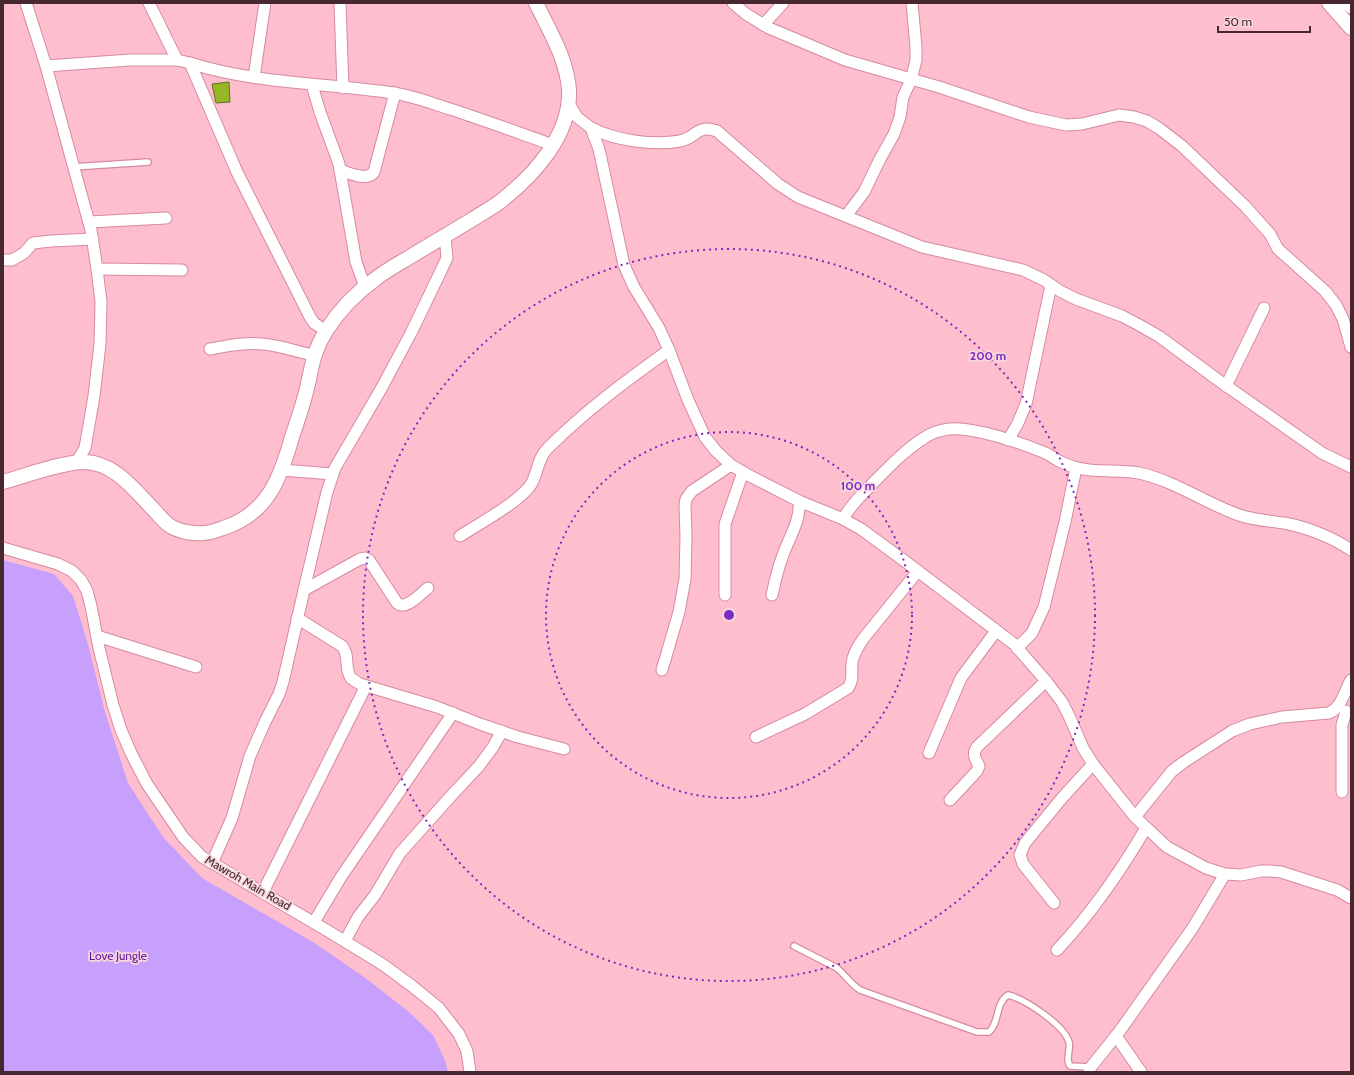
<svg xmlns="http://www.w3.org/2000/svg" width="1354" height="1075" font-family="Cabin,sans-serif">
<rect width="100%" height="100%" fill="#febece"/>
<!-- green -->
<path fill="#c6a0fc" d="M3 560 54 574 73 596 88 644 105 712 128 783 163 837 202 878 313 942 364 977 409 1012 433 1035 445 1060 448 1072H3Z"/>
<!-- building -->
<path fill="#97b824" stroke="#5e702c" d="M229 82 230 102 216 103 212 84Z"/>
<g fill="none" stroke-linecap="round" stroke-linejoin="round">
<defs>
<g id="service">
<path d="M73 167 148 162"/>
<path d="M794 946 837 968C845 975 851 984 860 990L977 1032H989C1000 1022 995 1003 1008 995 1025 999 1064 1025 1069 1042 1071 1050 1065 1059 1070 1066L1091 1067"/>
</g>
<g id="minor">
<path d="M26 3 46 66 91 230 97 269 101 302 100 344 94 396 85 448 76 463"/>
<path d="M149 3 177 60 190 63 237 172 310 317 314 323 326 331"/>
<path d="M733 3 746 14 769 28 845 60 939 87 1029 117 1066 125 1082 124 1119 115 1134 117 1147 121 1160 129 1182 146 1245 206 1270 234 1278 249 1325 291 1336 305 1343 319 1351 347"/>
<path d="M1345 3 1351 8"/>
<path d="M340 4 343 88"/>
<path d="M763 25 783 3"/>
<path d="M190 63C256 84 326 83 394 93 413 96 431 103 450 109 484 120 519 133 553 145"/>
<path d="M46 66 130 60H177"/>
<path d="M254 77 265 3"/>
<path d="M312 85 320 112 339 164 356 262 365 287"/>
<path d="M568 102 577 117 591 128 599 149 624 265 634 287 659 328 669 350 688 400 705 437 716 451 731 465 748 475 799 501 843 519 861 529 902 559 1014 644 1046 681 1062 702 1070 718 1083 748 1093 764 1135 817 1167 847 1206 868 1225 874 1241 875 1261 871H1269L1281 872 1337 890 1351 898"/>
<path d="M591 128C614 140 653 146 680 141 697 138 696 124 717 131L778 184 798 197 922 247 1023 270 1044 280 1060 291 1076 299 1122 316 1141 326 1160 337 1218 380 1322 453 1351 467"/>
<path d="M340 170C349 173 367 182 374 172L395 93"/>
<path d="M846 216 864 192 880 159 894 134 900 117 903 97 911 80 916 60V47L912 3"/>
<path d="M89 222 166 218"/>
<path d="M3 260H12L24 253 33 243 51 241 93 239"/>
<path d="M97 269 182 270"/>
<path d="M210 349C227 346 245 342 262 344 279 345 297 352 314 355"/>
<path d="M1226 386 1264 308"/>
<path d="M1008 440 1017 425 1026 404 1051 285"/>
<path d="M282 470 333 474"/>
<path d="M843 519C851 504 863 494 874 482 890 466 905 450 924 438 931 433 941 430 949 429 972 426 1021 443 1043 452 1049 454 1053 458 1059 461 1065 464 1072 467 1078 468 1096 473 1120 469 1139 473 1175 481 1205 503 1239 515 1254 520 1269 521 1284 523 1306 527 1332 537 1351 550"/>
<path d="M460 536C480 523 516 504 530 486 538 475 537 458 548 448 585 411 627 380 669 350"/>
<path d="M3 548 58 564 72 571 81 580 87 591 91 606 99 648 113 705 121 730 131 753 147 784 183 837 202 857 328 931 382 964 412 986 439 1008 459 1034 467 1051 470 1072"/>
<path d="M304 590 360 559 365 558 369 560 397 603C406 611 420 594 428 588"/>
<path d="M725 595V524L743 472"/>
<path d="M772 595C775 581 778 568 783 555 789 538 801 520 799 501"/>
<path d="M297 618 342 646C350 655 344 669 351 678 353 680 357 682 360 684L437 707 480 724 518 737 564 749"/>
<path d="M97 636 196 667"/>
<path d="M1017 648 1032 633 1044 607 1065 522 1076 468"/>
<path d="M662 670 679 612 685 579 686 537 685 505 686 499 692 491 731 465"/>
<path d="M756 737 805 714 848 688C854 680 851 672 852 663 853 654 858 647 863 639L918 571"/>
<path d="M929 753 961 678 996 631"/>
<path d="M1342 792V725L1346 711"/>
<path d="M950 800 977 771 979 766C975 758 972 755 977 747L1046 681"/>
<path d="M1135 817 1172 771 1184 762 1232 731 1250 724 1282 717 1329 713C1342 707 1344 692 1351 680"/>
<path d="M212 863 232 818 250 756 265 722 279 694 283 682 304 590 327 492 335 468 381 389 411 333 438 277 447 258 445 236"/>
<path d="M263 892 366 686"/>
<path d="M1054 903 1023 864 1020 855 1025 843 1062 798 1093 764"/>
<path d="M314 922 341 877 453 713"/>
<path d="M345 941 358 917 375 895 400 853 451 796 479 766 493 747 502 731"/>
<path d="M1057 950C1092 913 1120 872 1146 828"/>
<path d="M1116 1036 1141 1072"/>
<path d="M1089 1072 1091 1067 1119 1032 1192 929 1225 874"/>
</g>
<g id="tertiary">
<path d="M1329 3 1351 28"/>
<path d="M3 482C25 476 62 462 84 462 115 462 136 492 155 511 160 517 166 524 172 527 181 532 194 534 204 533 211 533 220 529 226 527 269 512 281 476 292 437 297 422 302 408 306 392 312 369 312 353 326 331 338 312 356 293 374 280 386 270 400 263 413 255 433 243 453 231 473 219 482 213 492 208 501 201 534 175 571 135 569 90 567 59 549 30 536 3"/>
</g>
</defs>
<!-- service casing -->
<use href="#service" stroke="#d68a9e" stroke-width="8"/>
<!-- minor casing -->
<use href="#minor" stroke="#d68a9e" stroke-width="13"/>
<!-- tertiary casing -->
<use href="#tertiary" stroke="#d68a9e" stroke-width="16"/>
<!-- service -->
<use href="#service" stroke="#fff" stroke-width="5.5"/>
<!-- minor -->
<use href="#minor" stroke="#fff" stroke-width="11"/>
<!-- tertiary -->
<use href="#tertiary" stroke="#fff" stroke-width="14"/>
</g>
<!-- distance rings -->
<g fill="none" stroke="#7b2cbf" stroke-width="2" stroke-dasharray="2 4">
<circle cx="729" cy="615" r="183"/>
<circle cx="729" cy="615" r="366"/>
</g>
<g text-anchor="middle" stroke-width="3.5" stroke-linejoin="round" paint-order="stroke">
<!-- street labels -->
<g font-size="12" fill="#472730" stroke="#f7d5dd">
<text transform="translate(248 883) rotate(30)" y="4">Mawroh Main Road</text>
</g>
<!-- park labels -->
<g font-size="12" fill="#6318a2" stroke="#f7d5dd">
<text x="118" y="960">Love Jungle</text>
</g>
</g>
<circle cx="729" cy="615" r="6" fill="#7b2cbf" stroke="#f7d5dd" stroke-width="2"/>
<g font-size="12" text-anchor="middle" font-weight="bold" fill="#7b2cbf" stroke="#f7d5dd" stroke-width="3.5" stroke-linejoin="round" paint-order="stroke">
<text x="988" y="360">200 m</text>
<text x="858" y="490">100 m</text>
</g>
<!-- border -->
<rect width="1354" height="1075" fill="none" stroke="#472730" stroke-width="8"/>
<!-- scale -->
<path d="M1218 26v6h92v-6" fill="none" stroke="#472730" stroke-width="2"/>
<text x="1224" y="26" font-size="12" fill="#472730" stroke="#f7d5dd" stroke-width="3" paint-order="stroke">50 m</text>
</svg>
